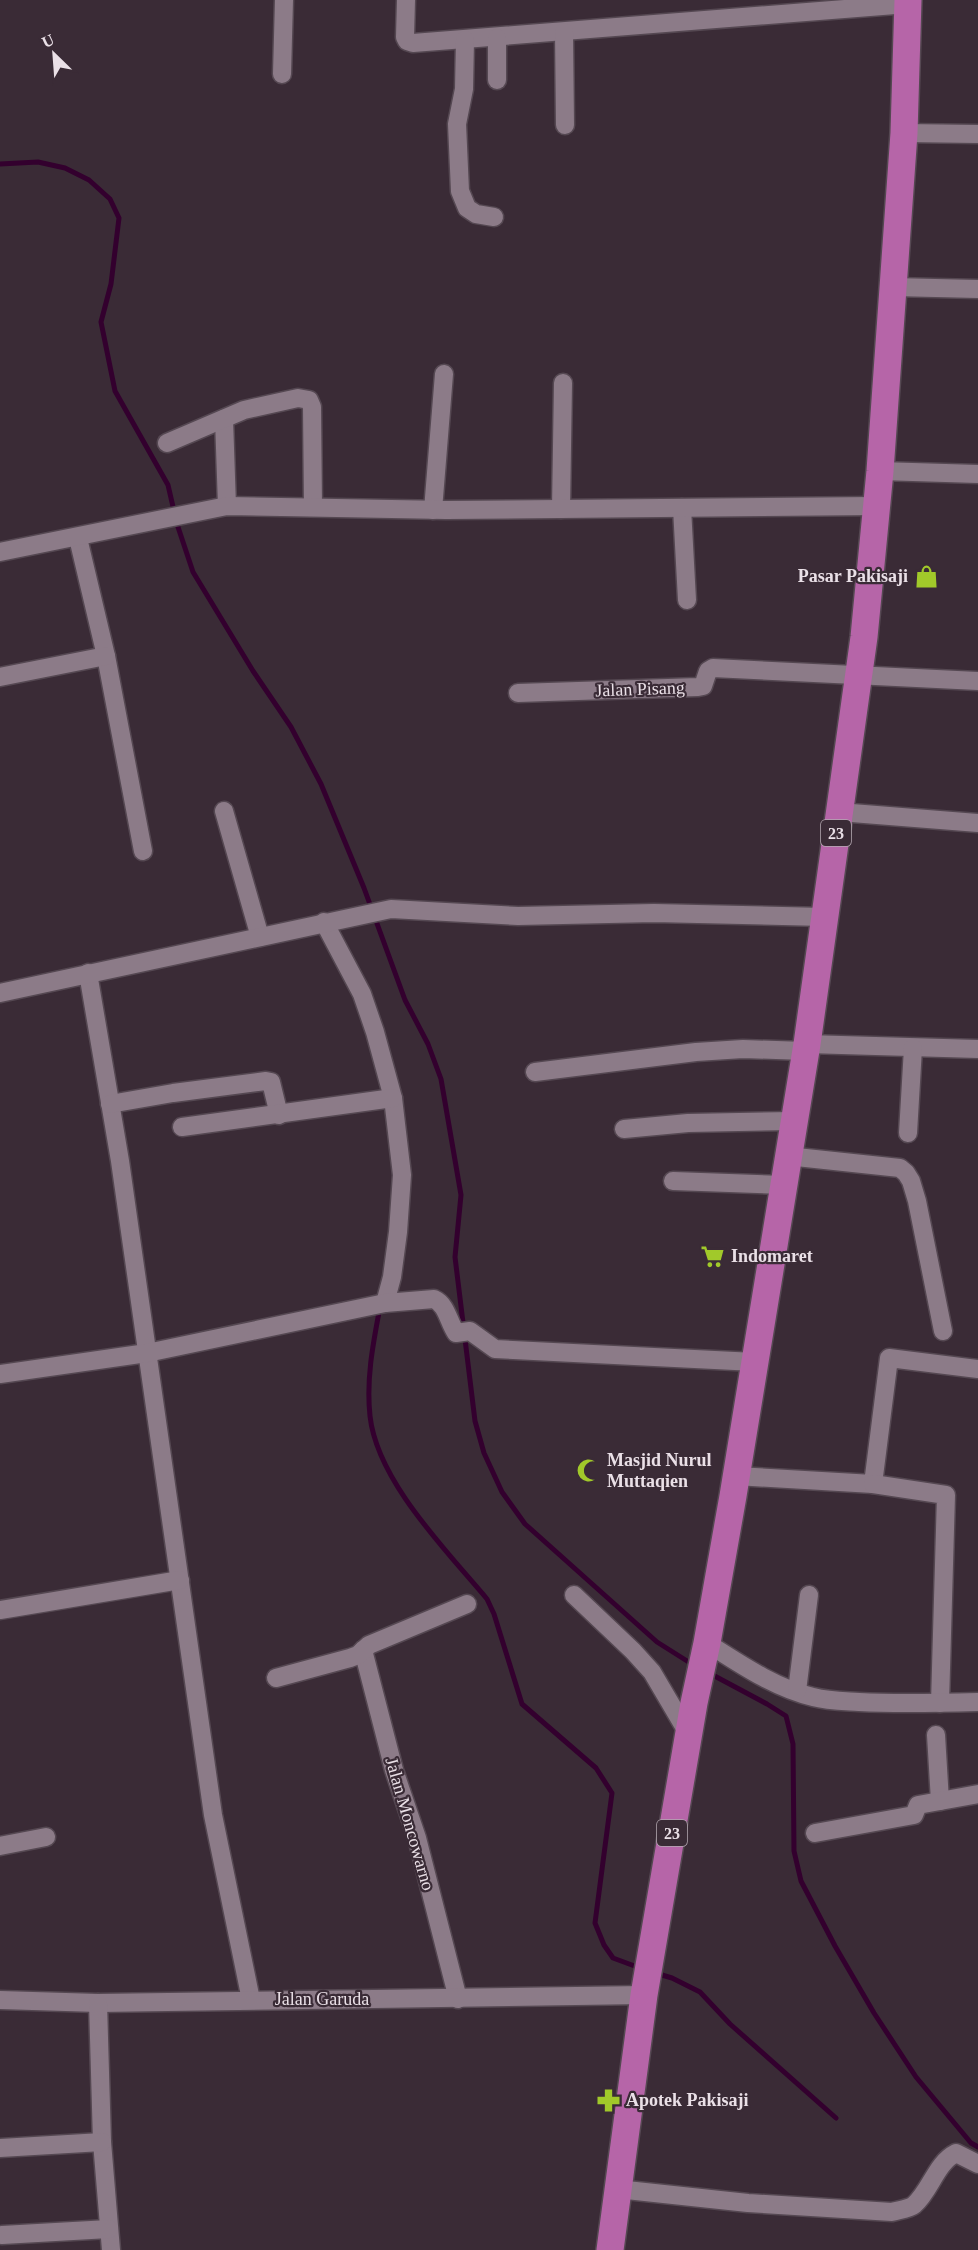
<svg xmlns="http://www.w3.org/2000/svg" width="978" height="2250" font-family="Georgia,serif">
<rect width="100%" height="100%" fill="#3a2b36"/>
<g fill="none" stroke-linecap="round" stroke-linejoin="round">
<!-- stream -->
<g stroke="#33002e" stroke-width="5">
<path d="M0 164 38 162 65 168 89 180 110 199 119 218 111 284 101 322 115 391 168 485 177 524 193 572 253 671 291 727 321 784 364 888 405 1000 428 1044 441 1079 461 1195 455 1257 475 1421 484 1453 502 1492 525 1524 657 1642 695 1666"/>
<path d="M380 1307C373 1344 366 1379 370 1416 377 1481 447 1551 487 1599L494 1614 522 1704 596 1768 612 1793 595 1923 604 1945 613 1958 640 1968"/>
<path d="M709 1673 767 1704 786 1716 793 1744 794 1851 801 1881 835 1946 874 2013 916 2077 971 2143 978 2147"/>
<path d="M655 1973 672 1978 700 1992 730 2024 836 2118"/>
</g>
<defs>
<g id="minor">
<path d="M406 0 405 37 407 41 413 43 908 4"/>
<path d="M564 32 565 125"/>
<path d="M497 38V80"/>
<path d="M465 40 464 89 457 124 460 191 467 208 476 214 494 217"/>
<path d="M282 74 284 0"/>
<path d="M904 133 978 134"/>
<path d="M893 287 978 289"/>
<path d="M224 419 227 506"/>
<path d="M167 443 244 410 298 398 309 400 312 407 313 507"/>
<path d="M880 471 978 474"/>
<path d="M682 508 687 600"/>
<path d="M561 509 563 383"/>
<path d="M433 510 444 374"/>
<path d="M78 538 106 656 143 851"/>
<path d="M0 552 227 506 446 510 876 506"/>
<path d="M0 677 106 656"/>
<path d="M518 693 698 687 703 686 708 671 713 668 978 681"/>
<path d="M224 811 260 937"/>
<path d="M839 812 978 823"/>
<path d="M324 922 362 994 375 1032 393 1098 402 1175 398 1232 392 1277 385 1303"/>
<path d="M88 973 120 1161 213 1815 251 2000"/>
<path d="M0 993 391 909 518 916 654 913 824 917"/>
<path d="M807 1044 978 1049"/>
<path d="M535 1072 696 1052 743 1049 805 1051"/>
<path d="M110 1104 173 1093 266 1081 271 1082 279 1115"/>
<path d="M182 1127 393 1098"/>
<path d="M624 1129 688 1123 793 1121"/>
<path d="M908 1133 913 1048"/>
<path d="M787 1156 900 1168 906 1173 911 1181 917 1201 943 1331"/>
<path d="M673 1181 783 1185"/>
<path d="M0 1374 147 1353 385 1303 434 1299C447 1305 448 1321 456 1333L470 1331 495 1349 755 1362"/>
<path d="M736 1476 873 1484 889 1358 978 1369"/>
<path d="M873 1484 946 1495 940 1703"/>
<path d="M574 1595 633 1651 652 1672 689 1735"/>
<path d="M0 1610 180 1580"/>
<path d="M707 1643C740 1664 775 1688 813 1697 828 1701 843 1701 859 1702 898 1704 938 1703 978 1702"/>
<path d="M363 1650 394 1770 417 1838 458 1999"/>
<path d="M276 1678 350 1658 358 1655 369 1645 467 1604"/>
<path d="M797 1691 809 1595"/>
<path d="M936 1735 940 1801"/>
<path d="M815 1833 914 1815 918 1805 978 1794"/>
<path d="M0 1846 46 1837"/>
<path d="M0 2000 98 2003 644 1995"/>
<path d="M98 2003 102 2142 111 2250"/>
<path d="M0 2148 102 2142"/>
<path d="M617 2189 748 2203 892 2212C898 2210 909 2209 914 2205 931 2190 936 2163 956 2153L978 2164"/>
<path d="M2 2235 109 2229"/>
</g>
<path id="highway" d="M610 2250 644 1995 694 1703 707 1643 733 1496 807 1044 864 637 880 471 904 133 908 0"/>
</defs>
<!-- minor casing -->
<use href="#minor" stroke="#554852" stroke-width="21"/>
<!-- highway casing -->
<use href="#highway" stroke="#554852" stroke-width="30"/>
<!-- minor -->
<use href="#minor" stroke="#8c7b88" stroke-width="18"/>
<!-- highway -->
<use href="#highway" stroke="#b665a8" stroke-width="27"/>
</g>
<!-- icons -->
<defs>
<symbol id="shop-bare" viewBox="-9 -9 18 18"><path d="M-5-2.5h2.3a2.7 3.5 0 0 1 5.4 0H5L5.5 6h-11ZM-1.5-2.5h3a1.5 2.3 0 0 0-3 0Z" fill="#a1c92a" stroke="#3a2b36" stroke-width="2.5" paint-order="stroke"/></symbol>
<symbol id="supermarket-bare" viewBox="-9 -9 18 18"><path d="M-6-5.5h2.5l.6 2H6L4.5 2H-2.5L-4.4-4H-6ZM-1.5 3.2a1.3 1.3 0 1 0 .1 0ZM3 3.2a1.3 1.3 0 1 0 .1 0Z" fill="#a1c92a" stroke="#3a2b36" stroke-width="2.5" paint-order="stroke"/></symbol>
<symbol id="mosque-bare" viewBox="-9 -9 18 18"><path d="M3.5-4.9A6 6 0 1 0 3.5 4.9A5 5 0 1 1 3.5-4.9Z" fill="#a1c92a" stroke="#3a2b36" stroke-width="2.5" paint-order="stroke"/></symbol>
<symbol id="pharmacy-bare" viewBox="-9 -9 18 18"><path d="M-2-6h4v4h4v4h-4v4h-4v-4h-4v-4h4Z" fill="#a1c92a" stroke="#3a2b36" stroke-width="2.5" paint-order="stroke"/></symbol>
</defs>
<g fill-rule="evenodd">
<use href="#shop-bare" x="910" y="560" width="33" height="33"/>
<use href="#supermarket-bare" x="696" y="1240" width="33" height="33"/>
<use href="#mosque-bare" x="572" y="1454" width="33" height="33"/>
<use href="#pharmacy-bare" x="592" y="2084" width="33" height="33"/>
</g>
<g text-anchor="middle" stroke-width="4.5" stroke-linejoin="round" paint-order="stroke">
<!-- shield labels -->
<g fill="#3a2b36" stroke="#b5aab2" stroke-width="1.5">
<rect x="821" y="820" width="30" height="26" rx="4.5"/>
<rect x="657" y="1820" width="30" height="26" rx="4.5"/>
</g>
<g font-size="16" font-weight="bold" fill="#eae0e7">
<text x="836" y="839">23</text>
<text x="672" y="1839">23</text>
</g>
<!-- poi labels -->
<g font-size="18" font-weight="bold" fill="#eae0e7" stroke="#3a2b36" text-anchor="start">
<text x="908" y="582" text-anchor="end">Pasar Pakisaji</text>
<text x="731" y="1262">Indomaret</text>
<text x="607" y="1466">Masjid Nurul<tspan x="607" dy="21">Muttaqien</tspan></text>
<text x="626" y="2106">Apotek Pakisaji</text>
</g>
<!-- street labels -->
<g font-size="18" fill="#eae0e7" stroke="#3a2b36">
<text transform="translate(640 689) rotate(-2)" y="6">Jalan Pisang</text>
<text transform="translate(410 1824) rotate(74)" y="6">Jalan Moncowarno</text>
<text x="322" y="2005">Jalan Garuda</text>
</g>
</g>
<!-- north arrow -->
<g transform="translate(54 54) rotate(335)" stroke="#3a2b36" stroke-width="4.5" paint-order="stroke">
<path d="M0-4.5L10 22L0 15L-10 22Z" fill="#eae0e7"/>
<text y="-9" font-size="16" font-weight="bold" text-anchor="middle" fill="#eae0e7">U</text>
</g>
</svg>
